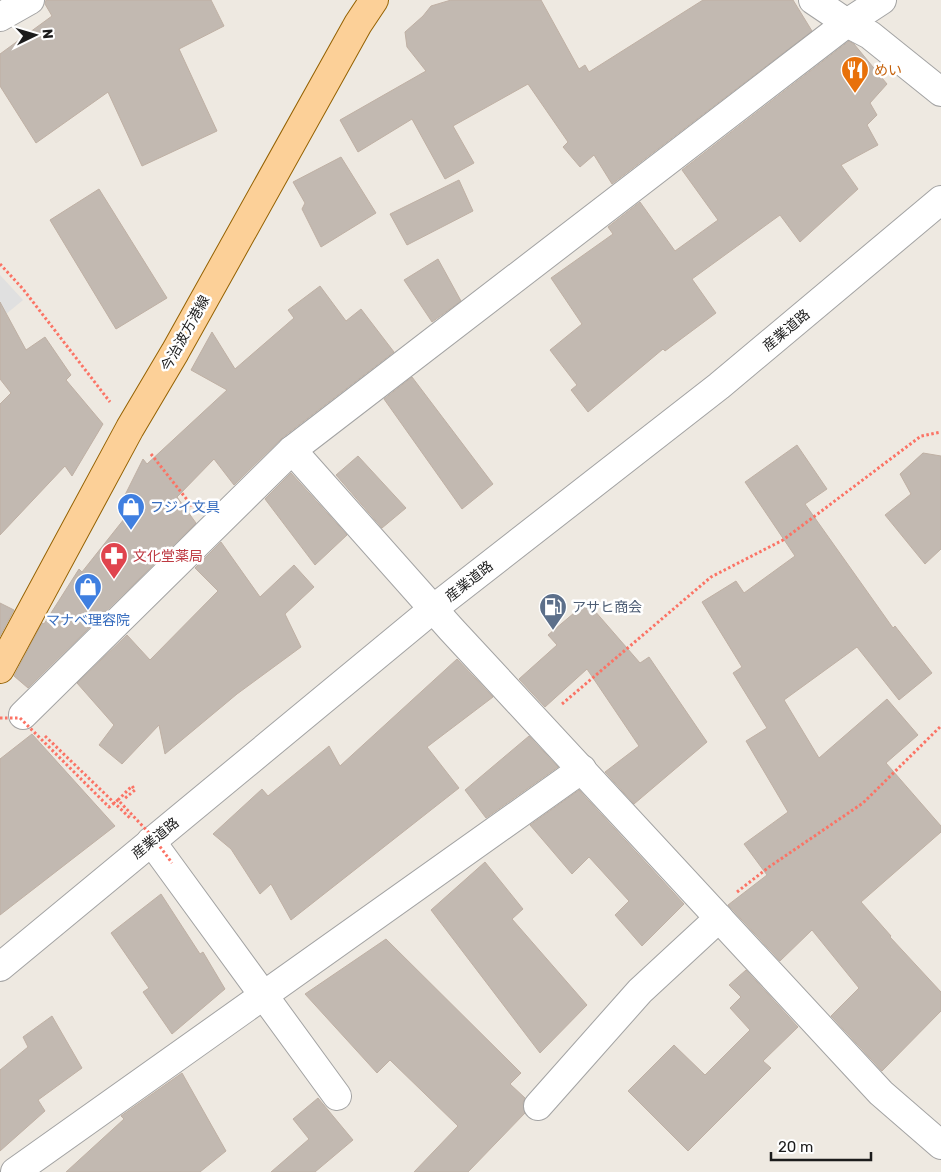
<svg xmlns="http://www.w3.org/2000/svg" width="941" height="1172" font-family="Rubik,'Noto Sans JP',sans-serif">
<rect width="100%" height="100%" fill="#eee9e1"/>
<!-- parking -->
<path fill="#e0e0e0" d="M0 275 23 300 0 319Z"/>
<!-- building -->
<g fill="#c2b9b1" stroke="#bfb0a4">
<path d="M46 0H211L224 26 179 49 217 131 142 166 108 92 36 143 0 86V54L52 16 45 4Z"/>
<path d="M451 0H541L579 69 585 65 589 72 703 0H793L812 31 612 184 594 155 580 167 563 147 568 142 528 84 453 126 474 163 445 179 412 119 358 152 340 120 426 71 407 47 405 32 423 16 431 6Z"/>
<path d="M849 41 854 44 887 84 870 103 877 115 867 125 878 145 841 165 858 189 800 242 780 215 692 279 716 313 665 351 663 349 588 412 571 390 577 385 550 350 582 324 551 278 613 234 608 227 640 202 675 251 718 220 682 170Z"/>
<path d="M341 157 376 213 321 247 302 209 305 203 293 182Z"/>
<path d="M459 180 473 211 407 245 390 214Z"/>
<path d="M99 189 167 298 116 329 50 220Z"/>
<path d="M438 259 461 301 432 322 404 280Z"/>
<path d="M320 286 346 321 361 309 394 352 282 438 234 485 214 459 177 497 196 523 28 688 14 676 42 623 44 624 79 569 82 572 132 509 122 501 143 459 147 464 227 390 191 370 212 332 235 369 294 318 288 310Z"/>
<path d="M0 302 26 350 45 337 71 375 66 380 103 424 72 476 65 466 0 535V404L11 393 0 379Z"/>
<path d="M412 377 493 484 462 509 384 399Z"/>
<path d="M797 445 827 489 805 504 893 628 895 626 932 673 899 700 857 647 784 700 819 758 887 699 918 735 886 763 941 826V832L861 902 891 936 890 937 941 992V1011L882 1071 831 1016 859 988 812 930 780 961 728 905 767 875 744 844 788 812 746 741 767 728 733 673 742 667 702 602 736 581 744 593 795 556 745 482Z"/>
<path d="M923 453 941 456V549L925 564 885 515 911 494 900 474Z"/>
<path d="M358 456 406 508 382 528 336 475Z"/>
<path d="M291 473 347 535 315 565 265 499Z"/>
<path d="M221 542 260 597 294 565 314 587 285 614 301 647 237 694 165 754 159 725 122 764 99 745 114 725 77 683 127 635 150 660 218 591 195 568Z"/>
<path d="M587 602 640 663 649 657 707 742 634 804 605 772 639 746 587 669 545 707 519 679 557 645 548 635Z"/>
<path d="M0 603 14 610 0 636Z"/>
<path d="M457 659 493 697 427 747 459 788 291 920 271 884 260 894 231 849 213 834 262 789 268 796 329 746 340 766Z"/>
<path d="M32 734 115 826 0 915V759Z"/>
<path d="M529 736 558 767 486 818 465 790Z"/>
<path d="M579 790 684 904 642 946 615 915 629 901 589 857 572 874 530 825Z"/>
<path d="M485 862 523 909 512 919 587 1005 540 1053 431 910Z"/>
<path d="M161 894 200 954 203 952 225 989 172 1034 143 992 149 988 111 933Z"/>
<path d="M386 939 521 1073 510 1084 525 1098 523 1103 525 1113 468 1172H414L458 1126 390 1060 377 1073 305 994Z"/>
<path d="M746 970 798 1027 763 1061 771 1068 688 1151 628 1091 674 1045 705 1075 750 1030 730 1008 741 997 729 985Z"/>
<path d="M52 1016 82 1068 38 1100 45 1111 0 1151V1070L28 1047 23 1037Z"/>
<path d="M182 1073 226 1151 200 1172H66L124 1119 121 1116Z"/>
<path d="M318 1098 353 1140 315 1172H271L309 1139 293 1119Z"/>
</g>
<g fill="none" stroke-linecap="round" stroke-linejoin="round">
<defs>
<g id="minor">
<path d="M813 0 847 23 870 35 941 92"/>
<path d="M0 17 30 0"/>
<path d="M292 450 451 629 881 1093 941 1145"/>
<path d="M23 715 292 450 847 23 882 0"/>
<path d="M151 841 337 1096"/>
<path d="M538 1106 640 991 719 918"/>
<path d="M15 1172 582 769"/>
</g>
<path id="tertiary" d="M0 967 433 609 719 386 941 200"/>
<path id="primary" d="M0 669 130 428 175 352 358 24 374 0"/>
</defs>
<!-- minor casing -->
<use href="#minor" stroke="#a3a3a3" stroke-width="30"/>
<!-- tertiary casing -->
<use href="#tertiary" stroke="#a3a3a3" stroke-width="30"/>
<!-- primary casing -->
<use href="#primary" stroke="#946100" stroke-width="30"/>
<!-- path -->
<g stroke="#fb7365" stroke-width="3" stroke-dasharray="2.5 2.5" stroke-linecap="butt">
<path d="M0 264 23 289 110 402"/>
<path d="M151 454 192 506"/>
<path d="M562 704 711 577 783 540 921 436 941 432"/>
<path d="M45 736 130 818"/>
<path d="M118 800 132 786 135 790 124 799"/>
<path d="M737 892 769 867 863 803 941 726"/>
</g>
<!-- minor -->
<use href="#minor" stroke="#fff" stroke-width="28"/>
<!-- tertiary -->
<use href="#tertiary" stroke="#fff" stroke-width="28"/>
<!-- primary -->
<use href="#primary" stroke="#fcd098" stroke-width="28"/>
<!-- path-bridge -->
<path stroke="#fb7365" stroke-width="3" stroke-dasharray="2.5 2.5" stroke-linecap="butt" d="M0 718H20L109 807 118 800 153 837 172 863"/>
</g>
<!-- icons -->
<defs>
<symbol id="restaurant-pin" viewBox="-11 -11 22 30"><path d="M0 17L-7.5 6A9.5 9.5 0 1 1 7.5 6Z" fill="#e8710a" stroke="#fff"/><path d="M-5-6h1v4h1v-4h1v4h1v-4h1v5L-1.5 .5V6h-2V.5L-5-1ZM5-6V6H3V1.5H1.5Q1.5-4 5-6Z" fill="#fff"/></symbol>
<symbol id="shop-pin" viewBox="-11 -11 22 30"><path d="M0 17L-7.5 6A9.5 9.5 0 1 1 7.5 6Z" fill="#3f7fe0" stroke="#fff"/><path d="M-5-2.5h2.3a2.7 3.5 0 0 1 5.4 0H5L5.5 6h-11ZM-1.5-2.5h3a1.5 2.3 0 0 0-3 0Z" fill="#fff"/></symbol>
<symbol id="pharmacy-pin" viewBox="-11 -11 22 30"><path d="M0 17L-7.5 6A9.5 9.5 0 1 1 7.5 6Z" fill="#e0444e" stroke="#fff"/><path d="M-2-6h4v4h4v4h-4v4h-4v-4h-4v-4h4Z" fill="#fff"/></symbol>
<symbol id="fuel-pin" viewBox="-11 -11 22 30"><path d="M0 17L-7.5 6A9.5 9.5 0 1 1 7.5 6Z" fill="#5c6f8a" stroke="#fff"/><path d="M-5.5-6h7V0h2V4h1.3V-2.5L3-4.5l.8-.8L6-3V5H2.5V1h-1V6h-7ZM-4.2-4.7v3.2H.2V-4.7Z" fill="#fff"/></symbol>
</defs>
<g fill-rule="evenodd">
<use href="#restaurant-pin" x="839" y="54" width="32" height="43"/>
<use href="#shop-pin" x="115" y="491" width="32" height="43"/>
<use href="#pharmacy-pin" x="98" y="540" width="32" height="43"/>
<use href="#shop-pin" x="72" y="571" width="32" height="43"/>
<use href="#fuel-pin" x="537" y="591" width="32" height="43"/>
</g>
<g text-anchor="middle" stroke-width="5" stroke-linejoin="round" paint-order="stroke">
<!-- food labels -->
<g font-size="14" fill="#c56008" stroke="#fff" text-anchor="start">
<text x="874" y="75">めい</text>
</g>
<!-- street labels -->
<g font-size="14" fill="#1c1c1c" stroke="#fff">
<text transform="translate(786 330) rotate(-40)" y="5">産業道路</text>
<text transform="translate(185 333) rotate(-61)" y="5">今治波方港線</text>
<text transform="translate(469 581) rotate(-38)" y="5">産業道路</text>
<text transform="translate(155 838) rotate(-39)" y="5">産業道路</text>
</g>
<!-- shop labels -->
<g font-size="14" fill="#366cbe" stroke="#fff" text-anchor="start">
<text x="150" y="512">フジイ文具</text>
<text x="88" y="625" text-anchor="middle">マナベ理容院</text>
</g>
<!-- health labels -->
<g font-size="14" fill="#be3a42" stroke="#fff" text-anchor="start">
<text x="133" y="561">文化堂薬局</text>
</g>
<!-- service labels -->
<g font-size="14" fill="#4e5e75" stroke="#fff" text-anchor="start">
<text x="572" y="612">アサヒ商会</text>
</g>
</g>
<!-- north arrow -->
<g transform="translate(35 35) rotate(85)" stroke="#ffffff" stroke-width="4" paint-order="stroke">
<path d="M0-4L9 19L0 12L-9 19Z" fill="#1c1c1c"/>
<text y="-8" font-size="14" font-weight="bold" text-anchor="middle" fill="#1c1c1c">N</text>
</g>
<!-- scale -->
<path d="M771 1152v8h100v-8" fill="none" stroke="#1c1c1c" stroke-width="2.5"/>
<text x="778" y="1152" font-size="15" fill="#1c1c1c" stroke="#ffffff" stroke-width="4" paint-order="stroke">20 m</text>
</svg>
